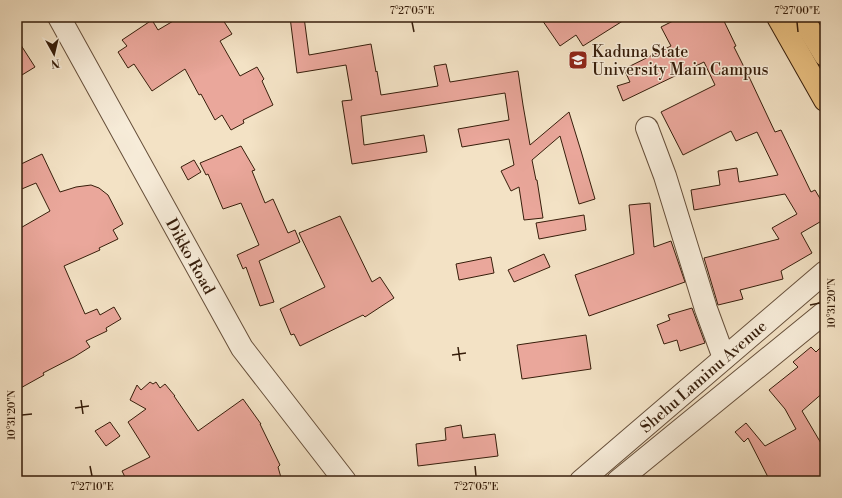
<svg xmlns="http://www.w3.org/2000/svg" width="842" height="498" font-family="'Libre Bodoni',serif">
<rect width="100%" height="100%" fill="#f3e2c5"/>
<filter id="stains"><feTurbulence type="fractalNoise" baseFrequency=".005" numOctaves="4"/><feColorMatrix values="0 0 0 0 .2 0 0 0 0 .09 0 0 0 0 .02 0 0 0 .5 -.17"/></filter>
<radialGradient id="worn" r=".72"><stop offset=".6" stop-color="#630" stop-opacity="0"/><stop offset="1" stop-color="#630" stop-opacity=".3"/></radialGradient>
<!-- building -->
<g fill="#eaa79b" stroke="#371e0b">
<path d="M180 17H221L232 34 220 41 240 76 257 67 264 79 262 81 273 105 243 120 244 123 231 130 222 115 215 120 201 94 199 95 185 69 152 91 134 64 128 68 118 52 127 46 122 40 152 20 158 30Z"/>
<path d="M290 17H304L309 55 371 44 376 72 377 71 381 95 438 86 434 66 446 64 450 82 518 71 523 105 530 145 569 112 581 151 595 199 579 204 560 136 532 160 536 180H537L543 218 524 220 519 187 511 191 501 171 514 165 509 139 462 147 458 129 509 120 505 93 361 116 364 145 424 135 427 152 352 164 342 101 352 100 346 65 297 73Z"/>
<path d="M540 17H629L583 46 576 35 560 46Z"/>
<path d="M681 17H722L736 46 734 47 751 81 775 132 781 130 811 192 815 190 825 207V219L801 233 812 253 781 271 783 279 740 290 743 299 718 305 704 258 779 239 772 228 797 214 785 194 694 210 691 190 720 185 718 171 737 168 739 182 778 175 757 132 736 141 731 131 683 155 661 112 715 85 704 62 623 101 617 86 630 82 624 69 671 46 661 27Z"/>
<path d="M17 39 35 67 17 78Z"/>
<path d="M241 146 255 170 252 171 265 203 273 199 288 233 295 230 300 242 259 261 274 302 260 306 246 267 243 269 237 255 259 245 241 203 223 209 208 174 206 175 200 163Z"/>
<path d="M42 154 60 192 76 187 91 185 99 188 108 195 123 224 113 230 118 239 99 248 100 250 64 266 85 314 97 309 100 315 114 307 121 319 106 328 107 331 86 341 90 347 74 357 43 373 44 375 17 390V230L50 211 36 183 17 191V166Z"/>
<path d="M194 160 201 172 188 180 181 167Z"/>
<path d="M650 203 654 247 671 241 685 282 589 316 575 275 634 254 629 205Z"/>
<path d="M584 215 586 230 539 239 536 223Z"/>
<path d="M340 216 372 282 380 277 394 298 365 317 363 315 300 346 294 334 291 335 280 309 325 287 299 233Z"/>
<path d="M544 254 550 267 514 282 508 270Z"/>
<path d="M491 257 494 273 459 280 456 264Z"/>
<path d="M692 308 705 343 680 351 677 340 664 344 657 325 670 320 668 315Z"/>
<path d="M586 335 591 369 522 379 517 345Z"/>
<path d="M825 343V391L802 411 825 450V481H770L748 438 744 442 735 432 746 423 765 446 796 429 785 409 769 390 798 367 793 362 811 347 816 352Z"/>
<path d="M150 382 153 384 156 382 160 388 165 384 175 396H174L198 431 243 399 261 424H260L280 465 278 467 282 481H127L122 471 150 457 128 422 146 409 130 400 137 385 141 390Z"/>
<path d="M110 422 120 436 106 446 95 431Z"/>
<path d="M461 425 463 438 495 434 498 456 418 466 416 444 446 440 445 428Z"/>
</g>
<g fill="none" stroke-linecap="round" stroke-linejoin="round">
<defs>
<g id="minor">
<path d="M59 17 242 348 345 481"/>
<path d="M647 128 665 176 706 309 724 358"/>
<path d="M581 481 825 272"/>
<path d="M618 481 825 312"/>
</g>
<g id="major">
<path d="M778 17 825 100"/>
<path d="M802 17 825 55"/>
</g>
</defs>
<!-- minor casing -->
<use href="#minor" stroke="#664f3a" stroke-width="24"/>
<!-- major casing -->
<use href="#major" stroke="#371e0b" stroke-width="24"/>
<!-- minor -->
<use href="#minor" stroke="#f7ecd9" stroke-width="22"/>
<!-- major -->
<use href="#major" stroke="#eac182" stroke-width="22"/>
</g>
<!-- ticks -->
<path fill="none" stroke="#371e0b" stroke-width="1.5" d="M412 22 414 32M797 22 798 32M810 305 820 303M458 347 460 361M452 355 466 353M81 400 83 414M75 408 89 406M22 415 32 414M90 466 92 476M475 466 476 476"/>
<!-- icons -->
<defs>
<symbol id="university-square" viewBox="-11 -11 22 22"><rect x="-9" y="-9" width="18" height="18" rx="4" fill="#8f2418" stroke="#f7ecd9"/><path d="M0-5L7-2L0 1L-7-2ZM-4 1L0 2.5L4 1V4Q0 6-4 4Z" fill="#fff"/></symbol>
</defs>
<g fill-rule="evenodd">
<use href="#university-square" x="567" y="49" width="22" height="22"/>
</g>
<g text-anchor="middle" stroke-width="3" stroke-linejoin="round" paint-order="stroke">
<!-- poi labels -->
<g font-size="16" fill="#371e0b" stroke="#f7ecd9" text-anchor="start">
<text x="592" y="57">Kaduna State<tspan x="592" dy="18">University Main Campus</tspan></text>
</g>
<!-- street labels -->
<g font-size="16" fill="#371e0b" stroke="#f7ecd9">
<text transform="translate(191 256) rotate(61)" y="6">Dikko Road</text>
<text transform="translate(703 376) rotate(-41)" y="6">Shehu Laminu Avenue</text>
</g>
</g>
<!-- margin -->
<rect width="842" height="498" fill="none" stroke="#f3e2c5" stroke-width="44"/>
<!-- north arrow -->
<g transform="translate(54 54) rotate(172)" stroke="#f7ecd9" stroke-width="3" paint-order="stroke">
<path d="M0-3L7 15L0 10L-7 15Z" fill="#371e0b"/>
<text y="-6" font-size="11" font-weight="bold" text-anchor="middle" fill="#371e0b">N</text>
</g>
<rect x="22" y="22" width="798" height="454" fill="none" stroke="#371e0b" stroke-width="1.5"/>
<g font-size="10" text-anchor="middle" fill="#371e0b">
<text x="412" y="14">7°27'05"E</text>
<text x="797" y="14">7°27'00"E</text>
<text transform="translate(831 303) rotate(-90)" y="4">10°31'20"N</text>
<text transform="translate(11 415) rotate(-90)" y="4">10°31'20"N</text>
<text x="92" y="490">7°27'10"E</text>
<text x="476" y="490">7°27'05"E</text>
</g>
<rect width="100%" height="100%" filter="url(#stains)"/>
<rect width="100%" height="100%" fill="url(#worn)"/>
</svg>
